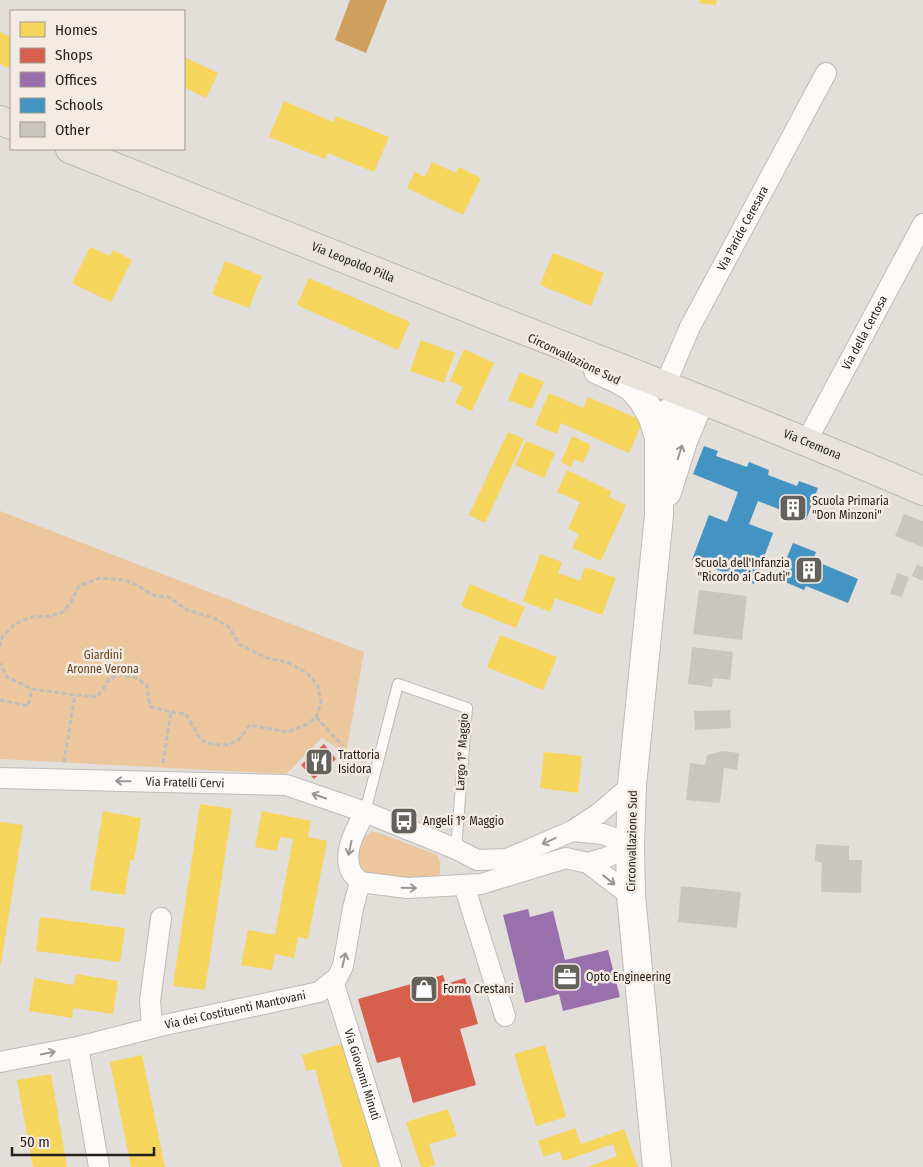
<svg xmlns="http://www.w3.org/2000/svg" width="923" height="1167" font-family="'Fira Sans Condensed',sans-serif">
<rect width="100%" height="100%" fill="#e2deda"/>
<!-- green -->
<g fill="#ecc79d">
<path d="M0 511 364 652 346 754 322 738 286 774 0 759Z"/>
<path d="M372 831 382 834 437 855 440 861V875L435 878H369L358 865 360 842Z"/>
</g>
<!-- water -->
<path fill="#cf9f5e" d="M350 0H387L366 53 335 40Z"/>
<!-- homes -->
<g fill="#f6d55c">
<path d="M700 0H717L716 5 699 3Z"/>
<path d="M0 32 11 37V69L0 64Z"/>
<path d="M184 57 218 73 206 98 184 87Z"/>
<path d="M284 101 333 122 336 116 389 137 374 172 328 153 325 159 269 137Z"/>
<path d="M432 162 456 173 459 167 481 178 463 215 407 188 415 172 425 177Z"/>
<path d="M90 247 110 256 113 250 132 260 111 302 72 283Z"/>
<path d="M553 253 604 273 591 306 540 285Z"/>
<path d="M225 261 262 276 249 308 212 294Z"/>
<path d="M309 278 410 322 398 350 297 305Z"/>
<path d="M421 340 455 353 444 383 410 371Z"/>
<path d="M464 349 494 363 472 411 455 403 463 387 450 381Z"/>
<path d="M520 372 544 382 532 409 508 400Z"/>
<path d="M549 393 583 408 588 397 643 421 629 453 561 423 557 434 535 425Z"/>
<path d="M508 432 524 439 485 523 469 515Z"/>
<path d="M572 436 591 445 583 463 574 459 571 467 561 462Z"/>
<path d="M526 441 555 453 544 478 515 465Z"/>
<path d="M567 470 611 491 609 497 626 505 601 561 572 548 579 534 568 529 580 502 557 492Z"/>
<path d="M540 554 562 562 558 573 580 581 585 567 616 578 602 615 555 598 550 612 523 601Z"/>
<path d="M470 584 525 607 516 628 461 606Z"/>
<path d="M500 635 557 657 543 690 487 667Z"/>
<path d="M544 752 582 756 578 793 540 788Z"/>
<path d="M200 804 232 809 205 990 173 986Z"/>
<path d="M103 811 141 818 134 860H130L125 895 90 890Z"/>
<path d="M262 811 311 821 308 837 327 841 308 939 298 937 294 958 275 954 272 970 241 965 248 930 275 935 293 839 280 837 277 851 255 847Z"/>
<path d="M0 822 23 825 1 964H0Z"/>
<path d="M40 917 125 928 120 962 36 951Z"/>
<path d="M76 974 118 981 113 1014 73 1008 72 1018 29 1011 34 978 74 985Z"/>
<path d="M345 1043 379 1167H342L315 1069 306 1071 302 1055Z"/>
<path d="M545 1045 566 1117 536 1126 514 1054Z"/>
<path d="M142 1055 165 1167H131L110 1062Z"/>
<path d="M51 1074 67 1167H33L17 1080Z"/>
<path d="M448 1109 457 1136 429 1144 435 1165 429 1167H421L406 1122Z"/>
<path d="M575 1128 581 1144 624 1129 638 1167H588L617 1156 613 1144 563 1161 560 1151 544 1157 538 1141Z"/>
</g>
<!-- shops -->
<g fill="#d6604d">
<path d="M324 744 336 759 314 779 301 765Z"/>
<path d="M443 975 446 984 465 978 478 1024 460 1029 476 1085 413 1103 400 1057 377 1063 358 999Z"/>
</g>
<!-- offices -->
<path fill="#9970ab" d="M528 909 530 917 553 911 565 960 608 950 620 997 563 1011 559 994 525 1003 503 915Z"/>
<!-- schools -->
<g fill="#4393c3">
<path d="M704 446 718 451 716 456 747 467 749 462 769 470 768 475 797 486 799 481 818 488 806 520 758 501 749 524 773 533 754 584 692 560 709 515 727 522 738 492 693 474Z"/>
<path d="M793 543 816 552 813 560 858 579 848 603 806 586 804 590 778 579Z"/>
</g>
<!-- building -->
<g fill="#c9c6c2">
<path d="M904 514 923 521V547L895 536Z"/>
<path d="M917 564 923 567V581L912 576Z"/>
<path d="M897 573 909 577 902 597 890 594Z"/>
<path d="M699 590 747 596 742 640 693 634Z"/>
<path d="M692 647 733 652 730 680 713 678 712 687 688 684Z"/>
<path d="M730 710 731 728 695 730 694 711Z"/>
<path d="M723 751 739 753 737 770 724 768 720 803 686 800 690 763 705 765 707 755Z"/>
<path d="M816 844 849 846V860H862L861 893 821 892 822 863 815 861Z"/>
<path d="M681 886 741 892 737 928 678 922Z"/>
</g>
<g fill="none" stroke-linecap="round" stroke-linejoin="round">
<defs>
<path id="service" d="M365 812 398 684 467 708 456 849"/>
<g id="minor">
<path id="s1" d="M665 385 690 327 826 73"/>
<path id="s2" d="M806 442 923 224"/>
<path id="s3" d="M0 778 286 785 365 812 456 849 477 860 507 859 572 831 598 814 632 785"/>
<path d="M365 812C356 829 341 854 352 873 354 876 358 880 360 882L407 888 481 884 566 858 588 863 608 857 630 844"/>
<path d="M572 831 603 834 630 844"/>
<path d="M588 863 631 896"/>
<path d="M464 885 505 1016"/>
<path id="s4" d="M333 981 391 1167"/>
<path d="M152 1028 150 1001 161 918"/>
<path d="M78 1047 99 1167"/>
<path id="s5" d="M0 1062 78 1047 160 1026 319 992 337 978 343 966 353 908 360 882"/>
</g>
<g id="secondary">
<path d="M598 370 618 379 633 388 643 400 653 418 659 438V515L632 785 630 844 631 896 657 1167"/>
<path d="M659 438 667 415 676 407 700 400"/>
<path d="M667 492 683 441 700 400"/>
</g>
<g id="primary">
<path d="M0 120 11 125"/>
<path id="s6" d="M70 149C210 205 350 261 490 317 635 374 780 429 923 491"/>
</g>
</defs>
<!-- service casing -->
<use href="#service" stroke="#bebbb8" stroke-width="12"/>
<!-- minor casing -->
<use href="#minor" stroke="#bebbb8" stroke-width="22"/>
<!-- secondary casing -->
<use href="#secondary" stroke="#bebbb8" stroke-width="30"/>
<!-- primary casing -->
<use href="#primary" stroke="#bcbab7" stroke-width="30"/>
<!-- path -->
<g stroke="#bfbebc" stroke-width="3" stroke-dasharray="5 2.5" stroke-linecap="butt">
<path d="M0 647 2 637 15 624 32 617 50 616 63 612 71 602 79 586 89 582 100 578 125 580 139 586 149 593 158 597 167 596 187 610 214 618 229 627 239 644 267 658 287 662 307 673 318 686 321 703 316 717 306 725 287 732 250 725C246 729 244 734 240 738 229 749 213 745 201 740L186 714 171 712 151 707 149 701 147 685 136 678 119 674 109 679 104 688 97 697 75 695 32 689 7 677 0 663"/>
<path d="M0 700 28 706 32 689"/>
<path d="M316 717 343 746"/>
<path d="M64 762 75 695"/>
<path d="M163 763 171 712"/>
</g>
<!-- service -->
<use href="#service" stroke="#fbfaf9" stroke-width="10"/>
<!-- minor -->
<use href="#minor" stroke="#fbfaf9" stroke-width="20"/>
<!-- secondary -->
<use href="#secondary" stroke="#fbfaf9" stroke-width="28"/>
<!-- primary -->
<use href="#primary" stroke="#e8e3dd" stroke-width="28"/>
</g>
<!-- one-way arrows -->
<defs><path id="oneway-shaft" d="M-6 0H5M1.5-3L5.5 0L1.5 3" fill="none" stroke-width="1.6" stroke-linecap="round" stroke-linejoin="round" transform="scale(1.25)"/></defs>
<g stroke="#999796">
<use href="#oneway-shaft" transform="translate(680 452) rotate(-72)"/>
<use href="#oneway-shaft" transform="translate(123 781) rotate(-179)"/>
<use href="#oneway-shaft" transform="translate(319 796) rotate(-161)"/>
<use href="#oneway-shaft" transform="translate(549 841) rotate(156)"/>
<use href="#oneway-shaft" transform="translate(350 848) rotate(102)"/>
<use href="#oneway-shaft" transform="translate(609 880) rotate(38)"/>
<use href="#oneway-shaft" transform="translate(409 888) rotate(1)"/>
<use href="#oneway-shaft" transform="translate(344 960) rotate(-77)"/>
<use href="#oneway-shaft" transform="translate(48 1053) rotate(-11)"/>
</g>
<!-- icons -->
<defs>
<symbol id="building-square" viewBox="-11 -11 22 22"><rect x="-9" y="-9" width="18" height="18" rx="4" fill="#65625e" stroke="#f3ebe3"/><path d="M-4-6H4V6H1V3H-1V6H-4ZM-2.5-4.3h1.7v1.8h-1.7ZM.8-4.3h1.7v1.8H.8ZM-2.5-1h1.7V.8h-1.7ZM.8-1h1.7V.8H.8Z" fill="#fff"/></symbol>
<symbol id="restaurant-square" viewBox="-11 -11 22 22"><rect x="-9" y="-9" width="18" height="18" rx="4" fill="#65625e" stroke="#f3ebe3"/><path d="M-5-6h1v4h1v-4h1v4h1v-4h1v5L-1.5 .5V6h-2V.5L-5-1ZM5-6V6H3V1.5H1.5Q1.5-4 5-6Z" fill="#fff"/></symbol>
<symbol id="bus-square" viewBox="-11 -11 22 22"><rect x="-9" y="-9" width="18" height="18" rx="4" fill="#65625e" stroke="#f3ebe3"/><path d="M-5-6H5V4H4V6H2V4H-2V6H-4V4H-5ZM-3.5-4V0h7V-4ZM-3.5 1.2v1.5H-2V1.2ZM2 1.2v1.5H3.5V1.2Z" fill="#fff"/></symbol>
<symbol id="office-square" viewBox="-11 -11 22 22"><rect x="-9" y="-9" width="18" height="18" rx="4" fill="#65625e" stroke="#f3ebe3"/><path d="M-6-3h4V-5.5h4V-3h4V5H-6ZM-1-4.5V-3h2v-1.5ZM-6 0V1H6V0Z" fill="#fff"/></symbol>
<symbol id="shop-square" viewBox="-11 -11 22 22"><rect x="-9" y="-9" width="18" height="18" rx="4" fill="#65625e" stroke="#f3ebe3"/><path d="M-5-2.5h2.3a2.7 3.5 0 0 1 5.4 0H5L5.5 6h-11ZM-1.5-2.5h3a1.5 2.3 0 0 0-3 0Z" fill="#fff"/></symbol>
</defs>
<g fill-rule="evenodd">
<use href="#building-square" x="777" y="492" width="32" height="32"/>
<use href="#building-square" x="793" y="554" width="32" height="32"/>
<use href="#restaurant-square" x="303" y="746" width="32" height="32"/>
<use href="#bus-square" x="388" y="805" width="32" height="32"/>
<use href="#office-square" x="551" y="961" width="32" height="32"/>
<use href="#shop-square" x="408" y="973" width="32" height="32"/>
</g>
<g text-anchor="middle" stroke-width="5" stroke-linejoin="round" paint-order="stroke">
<!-- street labels -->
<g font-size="12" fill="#221f1c" stroke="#f3ebe3">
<text dy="4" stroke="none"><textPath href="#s1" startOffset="175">Via Paride Ceresara</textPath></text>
<text dy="4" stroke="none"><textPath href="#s6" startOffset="305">Via Leopoldo Pilla</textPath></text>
<text dy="4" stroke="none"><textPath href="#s2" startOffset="124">Via della Certosa</textPath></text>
<text transform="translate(574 359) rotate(26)" y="4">Circonvallazione Sud</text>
<text dy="4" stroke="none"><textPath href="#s6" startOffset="799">Via Cremona</textPath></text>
<text transform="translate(462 752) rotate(-87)" y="4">Largo 1° Maggio</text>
<text dy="4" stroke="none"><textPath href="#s3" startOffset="185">Via Fratelli Cervi</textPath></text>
<text transform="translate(632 841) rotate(-89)" y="4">Circonvallazione Sud</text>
<text dy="4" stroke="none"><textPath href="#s5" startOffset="241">Via dei Costituenti Mantovani</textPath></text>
<text dy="4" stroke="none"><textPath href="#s4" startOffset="98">Via Giovanni Minuti</textPath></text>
</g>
<!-- poi labels -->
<g font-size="12" fill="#221f1c" stroke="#f3ebe3" text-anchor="start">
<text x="812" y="505">Scuola Primaria<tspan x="812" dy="14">"Don Minzoni"</tspan></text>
<text x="790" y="567" text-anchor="end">Scuola dell'Infanzia<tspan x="790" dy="14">"Ricordo ai Caduti"</tspan></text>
<text x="338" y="759">Trattoria<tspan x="338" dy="14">Isidora</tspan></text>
<text x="423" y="825">Angeli 1° Maggio</text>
<text x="586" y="981">Opto Engineering</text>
<text x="443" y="993">Forno Crestani</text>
</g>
<!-- park labels -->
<g font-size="12" fill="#634623" stroke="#f3ebe3">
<text x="103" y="659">Giardini<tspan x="103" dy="14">Aronne Verona</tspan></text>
</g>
</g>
<!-- legend -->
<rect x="10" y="10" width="175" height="140" fill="#f3ebe3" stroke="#9f9993"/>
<rect x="20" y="22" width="25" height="15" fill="#f6d55c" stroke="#9f9993"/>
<text x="55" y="35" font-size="15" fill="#221f1c">Homes</text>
<rect x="20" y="48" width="25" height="15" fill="#d6604d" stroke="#9f9993"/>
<text x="55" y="60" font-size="15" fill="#221f1c">Shops</text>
<rect x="20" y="72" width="25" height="15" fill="#9970ab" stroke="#9f9993"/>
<text x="55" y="85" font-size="15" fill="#221f1c">Offices</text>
<rect x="20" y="98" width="25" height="15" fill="#4393c3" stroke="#9f9993"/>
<text x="55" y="110" font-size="15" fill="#221f1c">Schools</text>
<rect x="20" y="122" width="25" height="15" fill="#c9c6c2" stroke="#9f9993"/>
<text x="55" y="135" font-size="15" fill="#221f1c">Other</text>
<!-- scale -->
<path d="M12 1147v8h142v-8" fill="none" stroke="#221f1c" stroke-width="2.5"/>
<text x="20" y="1147" font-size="15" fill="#221f1c" stroke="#f3ebe3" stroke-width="4" paint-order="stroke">50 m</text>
</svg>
